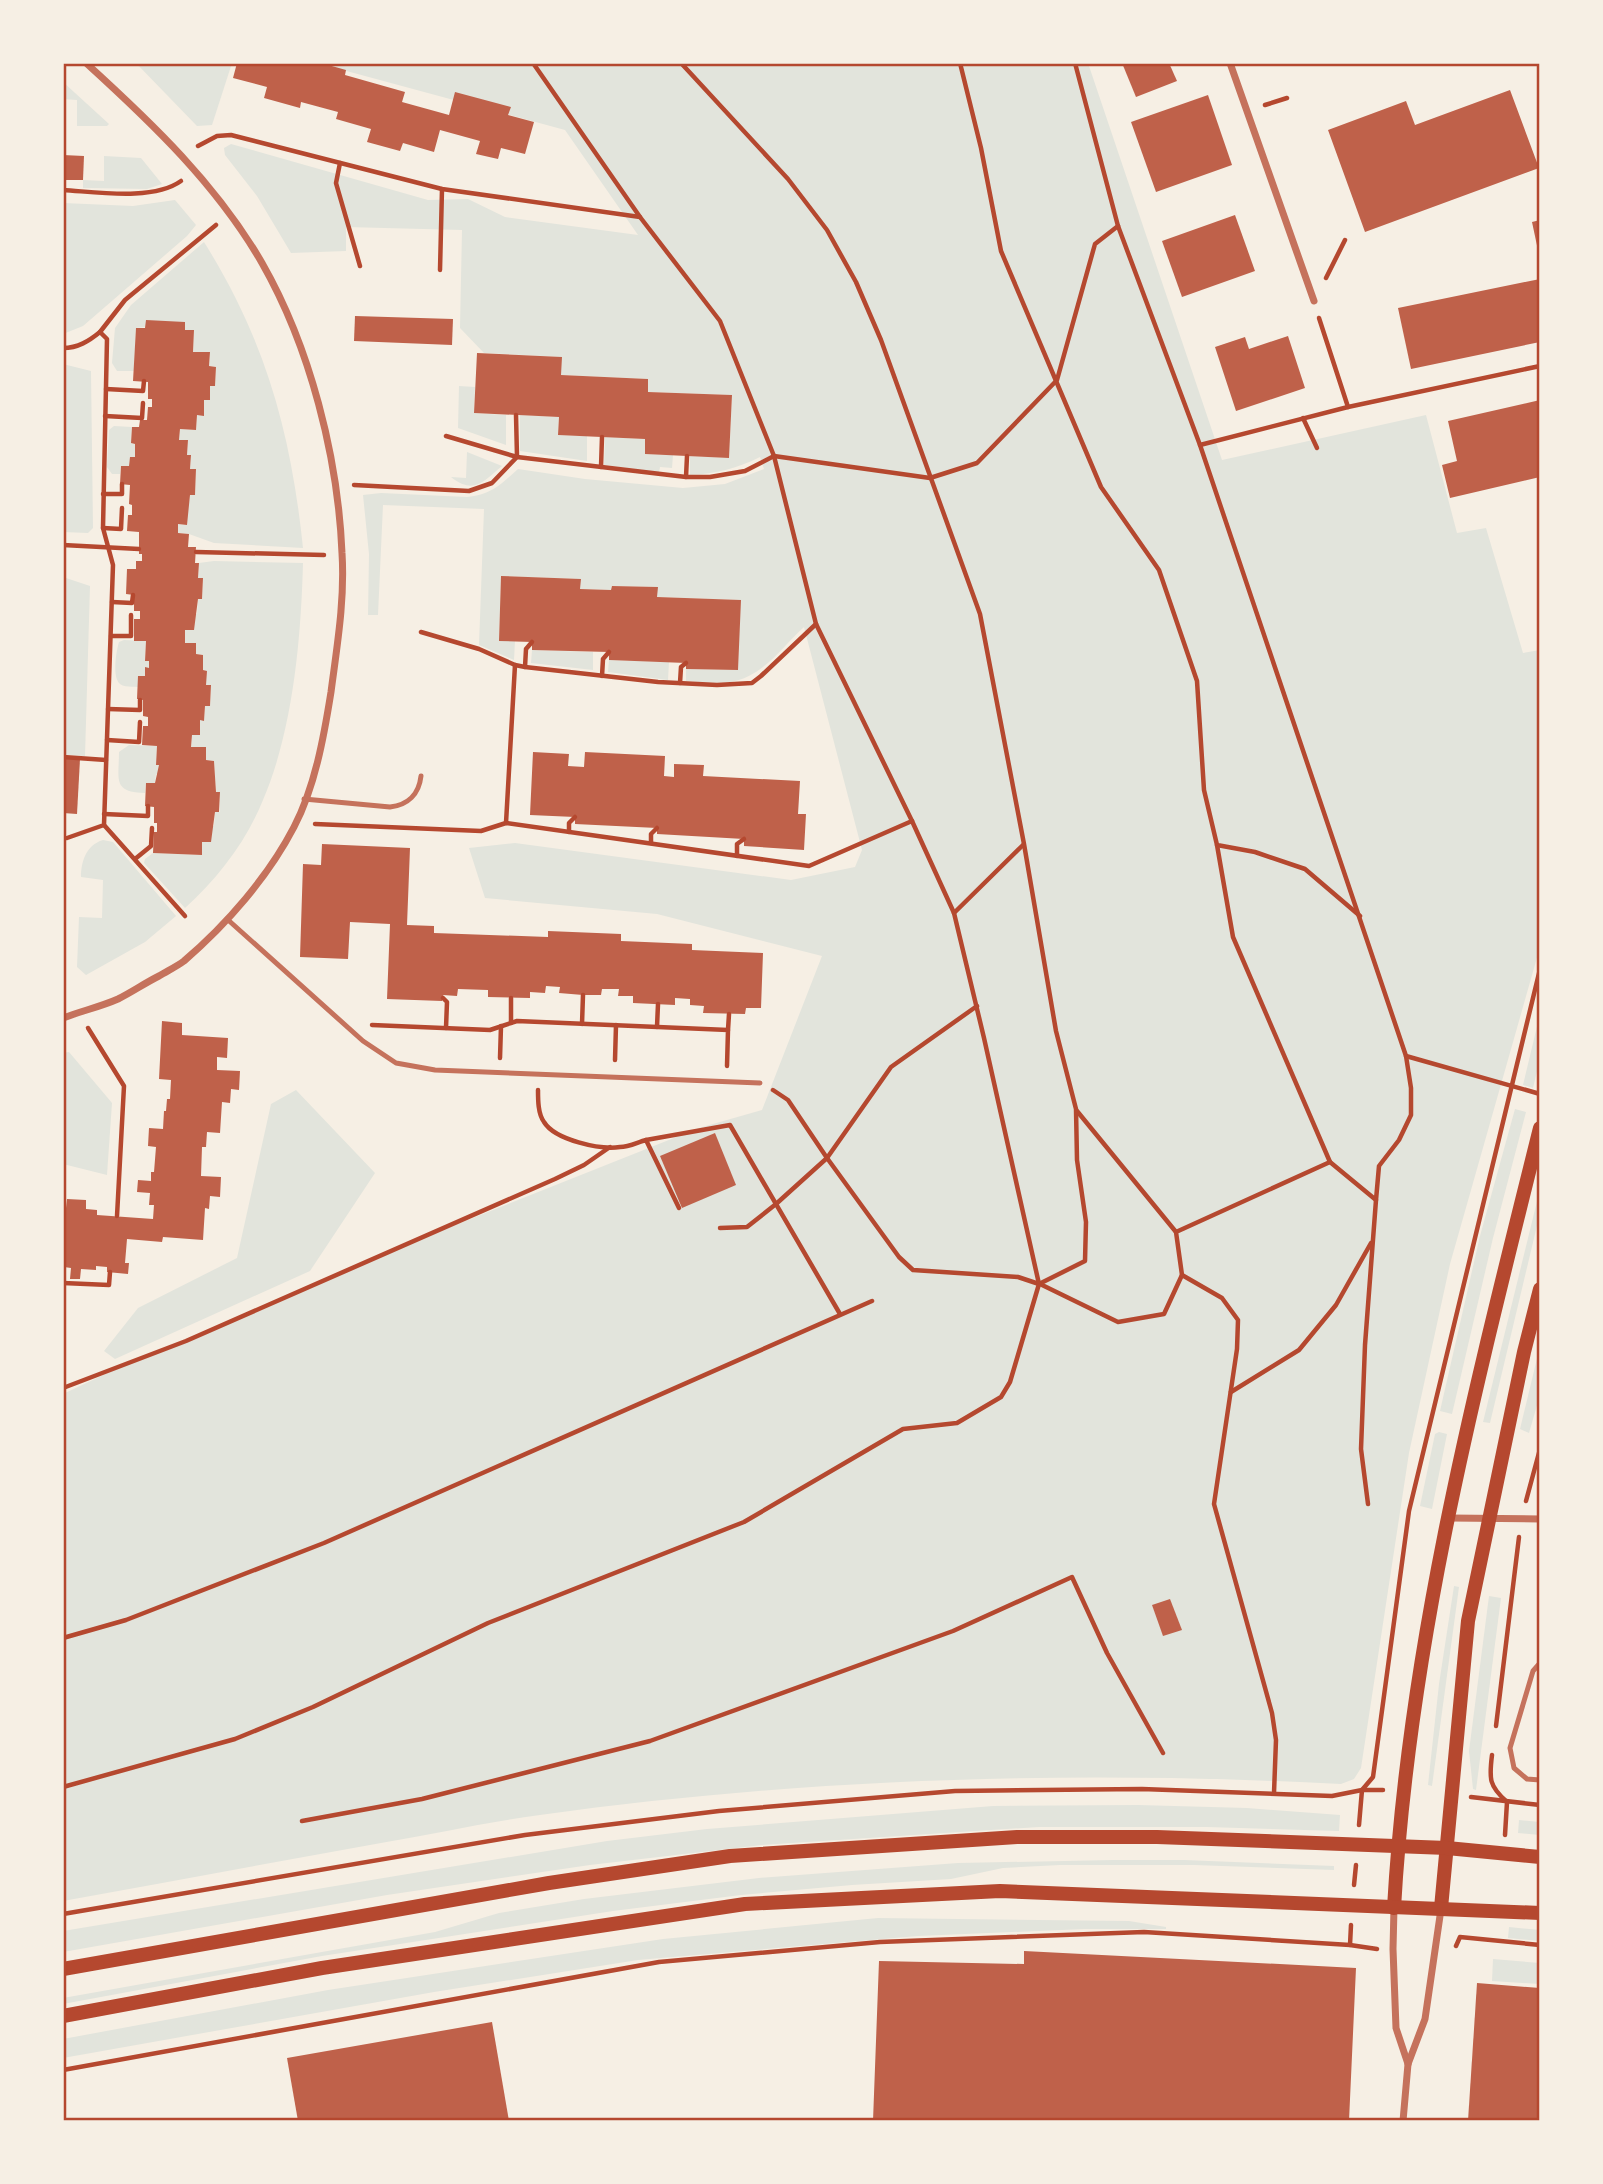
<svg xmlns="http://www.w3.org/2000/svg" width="1603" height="2184" font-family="Quicksand,sans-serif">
<rect width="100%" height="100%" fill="#f6efe4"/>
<!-- green -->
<g fill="#e2e4dc">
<path d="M136 63H232L212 125 197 126Z"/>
<path d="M317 63H1088L1222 460 1426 415 1457 533 1486 528 1523 653 1540 650V947L1450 1264 1409 1453 1361 1768 1354 1779 1341 1784C1074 1770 805 1778 540 1815 487 1822 434 1834 381 1843 275 1862 169 1882 63 1901V1394L114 1370 186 1341 367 1260 699 1128 762 1110 822 956 657 914 485 898 469 848 515 843 791 880 855 867 862 850 804 627C781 648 763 677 730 682 716 684 700 682 686 681V669L738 670 740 600 657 597V587L612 586 611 590 580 589V579L501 576 499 640 515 641 514 660 479 645 484 509 383 505 378 615H368L369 554 363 495 381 493 467 497C492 494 500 485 518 469L585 479 683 488 725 484 764 469 760 457C738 468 716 474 690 475V456L729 458 732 395 648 392V379L561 375V357L484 353 460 328 462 230 346 227V251L291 253 257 196 225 155 224 148 231 144 428 200 468 199 505 217 638 235 565 130Z"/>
<path d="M63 82 109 124 107 126H77V100L63 99Z"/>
<path d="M104 156 141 158 162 184 147 189 83 188V180L104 181Z"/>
<path d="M175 200 196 225 187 236 83 326 63 334V203L133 206Z"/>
<path d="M204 242C266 341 291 433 303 548L214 543 189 534 178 533V524L186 525 190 495H195L196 470 190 469 191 456 187 455 188 440H179L180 429 196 430 197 415H204V400H210V386H215L216 367 209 366 210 353 193 352 194 330H185V322L136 328 134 371H117L112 363 115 328 131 305Z"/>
<path d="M63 364 91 371 93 528 88 533 63 532Z"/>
<path d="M459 386 475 387 474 413 506 415V445L458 428Z"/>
<path d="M520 415 559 417 558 435 587 436V461L520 451Z"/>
<path d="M114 426 132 427 131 443 135 444V457L130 458 129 466H121L120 474H112L107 467 109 430Z"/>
<path d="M605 437 645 439V454L673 455 672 468 660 467 659 472 604 465Z"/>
<path d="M467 452 502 466C483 482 474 495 451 477L466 478Z"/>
<path d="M214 561 303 563C301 639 293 730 263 800 246 842 218 878 185 908L144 863 145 859 153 853 202 855V842L211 826H214L215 812H220V792H216L214 761 206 760V747H191L192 735H200V720H204L205 706H210L211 686 206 685V671L203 670V655L196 654V643H185V630L194 614H197L198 599H202L203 578H198L199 563Z"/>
<path d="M63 577 90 586 85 756 63 755Z"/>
<path d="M124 640 146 641 145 660 149 661V668H145V676L138 687C132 686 125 688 120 684 112 677 116 652 119 642Z"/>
<path d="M532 650 593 652V670L531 663Z"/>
<path d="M609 660 669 662 668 680 608 672Z"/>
<path d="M129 745 157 746 156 765H159V774H156L155 783H146L145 793C112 792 119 779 119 752Z"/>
<path d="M103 840 113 842 176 916 145 942 86 975 77 967 79 917 102 918 103 880 81 877C81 862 86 845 103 840Z"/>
<path d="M1540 1014V1059L1533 1088 1523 1085Z"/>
<path d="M69 1052 112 1103 107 1175 63 1164V1053Z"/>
<path d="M296 1090 375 1173 310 1271 115 1359 104 1351 138 1308 237 1258 271 1104Z"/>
<path d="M1515 1109 1526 1112 1493 1238 1452 1414 1440 1411 1480 1236Z"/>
<path d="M1540 1189V1213L1490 1423 1483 1422Z"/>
<path d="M1540 1346V1395L1529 1433 1520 1429Z"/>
<path d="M1439 1432 1447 1434 1432 1509 1420 1506 1435 1434Z"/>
<path d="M1454 1586 1459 1587 1432 1786 1428 1785 1439 1684Z"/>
<path d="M1489 1596 1501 1598 1476 1790 1473 1789 1469 1751Z"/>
<path d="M1138 1805 1247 1808 1340 1815 1339 1831 1207 1827H1039L762 1845 590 1865 387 1895 63 1952V1931L607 1841 707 1829 993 1806Z"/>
<path d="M1519 1820 1540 1822V1835L1518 1833Z"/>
<path d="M1113 1860H1184L1334 1866V1870L1194 1865H1060L1003 1868 951 1879 852 1885 741 1895 613 1911 322 1956 63 2004V1998L435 1932 499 1913 584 1899 759 1878 958 1863Z"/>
<path d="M878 1918 1129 1921 1166 1927V1929H1085L918 1936 638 1960 434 1992 63 2058V2039L328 1990 663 1939Z"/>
<path d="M1509 1927 1540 1930V1941L1508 1938Z"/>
<path d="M1493 1959 1540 1963V1984L1492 1981Z"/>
</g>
<!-- building -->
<g fill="#bf614a">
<path d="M237 63H321L346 70 345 75 405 92 402 102 449 115 455 92 511 107 508 115 534 122 525 154 501 148 498 159 476 154 480 141 440 130 434 152 403 143 400 151 367 142 371 129 336 119 338 112 301 102 300 108 264 98 267 87 233 78Z"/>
<path d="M1122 63H1169L1177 81 1136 97Z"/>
<path d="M1510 90 1539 168 1365 232 1328 130 1406 101 1415 125Z"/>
<path d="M1208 95 1232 165 1156 192 1131 122Z"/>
<path d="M63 155 84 156 83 180H63Z"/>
<path d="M1235 215 1255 271 1182 297 1162 241Z"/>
<path d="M1540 220V254L1539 255 1532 222Z"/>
<path d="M63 257H66L65 278H63Z"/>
<path d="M1540 279V342L1411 369 1398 308Z"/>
<path d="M355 316 453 319 452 345 354 341Z"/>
<path d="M146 320 185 322V330H194L193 352H210L209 366 216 367 215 386H210V400H204V416L197 415 196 430 180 429 179 440H188L187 455H191L190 469H196L195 495H190L187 525 178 524V533L189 534 188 547H196L195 563H199L198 578H203L202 599H198L194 630H185V643H196V654L203 655V670L207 671 206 685H211L210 706H205L204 721 200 720V735H192L191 747H206V760L214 761 216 792H220L219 812H215L211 842H202V855L153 853 154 832H157V823H154V807L145 806 146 783H155L159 765H156L157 746 142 745 143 726H148V717L143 716V700L137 699 138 676H145V667L149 668V661H145L146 641H134V619H140V611H134V595L126 594 127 569H136V561H142V554H139V532L127 531 128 515H132V505L129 504 130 485 120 484 121 466H129L130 457H135V444L131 443 132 427H139L140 420H147L148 407H152V399H148V382L133 381 136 328H145Z"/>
<path d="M1288 336 1305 388 1236 411 1215 347 1245 337 1249 349Z"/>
<path d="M477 353 562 357 561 375 648 379V392L732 395 729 458 645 454V439L558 435 559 417 474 413Z"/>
<path d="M1540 400V477L1450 498 1442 465 1457 461 1448 421Z"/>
<path d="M501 576 581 579 580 589 611 590 612 586 658 587 657 597 741 600 738 670 686 669V663L609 660V652L532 650V642L499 641Z"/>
<path d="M533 752 569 754 568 766 584 767 585 752 665 756 664 776 674 777V764L704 765 703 776 800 781 798 814H806L804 850 744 846V839L657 834V828L575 824V817L530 815Z"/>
<path d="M63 758 80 759 77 814 63 813Z"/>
<path d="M322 844 410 848 407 925 434 926V933L548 937V931L621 934V941L692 944V950L763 953 761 1008H746L745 1014 703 1013 704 1006 690 1005V999L675 998V1005L633 1003V996H618L619 989H602L601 995H583L559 993 560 987 546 986 545 993 530 992V998L488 997V990L458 989 457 996 443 995 442 1001 387 999 390 924 350 922 348 959 300 957 303 864 321 865Z"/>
<path d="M162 1021 182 1023V1035L228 1038 227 1058 217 1057V1070L240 1071 239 1090 231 1089 230 1103 222 1102 220 1133 207 1132 206 1147H202L201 1176 221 1177 220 1197 210 1196 209 1209 205 1208 203 1240 163 1237 162 1242 127 1239 125 1263H129L128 1274 107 1272V1267L96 1266V1270L81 1269 80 1279H70L71 1268 64 1267 63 1262V1217H65L67 1199 86 1200V1209L97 1210V1215L153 1219 154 1205H149L150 1193 137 1192 138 1180 151 1181V1172H154L156 1147 148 1146 149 1128 163 1129 164 1111H166L167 1099H170L171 1080 159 1079Z"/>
<path d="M715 1133 736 1185 682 1208 660 1156Z"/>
<path d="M1170 1599 1182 1630 1163 1636 1152 1605Z"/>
<path d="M1024 1951 1356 1968 1349 2121H873L879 1961 1024 1964Z"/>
<path d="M1477 1983 1540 1988V2121H1468Z"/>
<path d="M492 2022 509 2121H298L287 2058Z"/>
</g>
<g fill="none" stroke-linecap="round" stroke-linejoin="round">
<!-- path -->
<g stroke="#b5482f" stroke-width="4.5">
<path d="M681 63 788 179 827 230 856 282 881 340 980 614 1024 844 1056 1031 1076 1109 1077 1160 1086 1222 1085 1261 1039 1284 1018 1277 913 1270 899 1257 827 1158 788 1100 773 1090"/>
<path d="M960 63 981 148 1001 251 1101 487 1159 570 1197 681 1204 790 1217 845 1255 852 1305 869 1360 916"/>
<path d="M1075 63 1118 226 1200 445 1406 1056 1411 1088V1115L1399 1140 1379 1166 1376 1200 1330 1162 1233 937 1217 845"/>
<path d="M1265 105 1287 98"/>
<path d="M198 146 217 136 231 135 442 189 640 217"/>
<path d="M340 163 336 183 360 266"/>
<path d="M63 190C97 192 153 201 181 181"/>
<path d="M440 270 442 189"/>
<path d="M1326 278 1345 240"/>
<path d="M1319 318 1348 407"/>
<path d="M63 348C78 348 89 341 100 332"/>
<path d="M106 389 143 391 144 381"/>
<path d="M105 416 142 418 143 403"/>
<path d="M1303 418 1317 448"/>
<path d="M446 436 517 457 516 415"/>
<path d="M1200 445 1348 407 1540 366"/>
<path d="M601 467 602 437"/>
<path d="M686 477 687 456"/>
<path d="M354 485 469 491 492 483 517 457 686 477H710L745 471 774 456 930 478 977 463 1057 380 1095 244 1118 226"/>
<path d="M103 494H122V484"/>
<path d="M103 528 121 529 122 508"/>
<path d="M63 545 139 549"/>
<path d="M196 552 324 555"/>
<path d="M112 602 132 603 133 595"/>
<path d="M421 632 479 649 515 665 525 667 658 682 717 685 752 683 761 676 816 624"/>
<path d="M111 636H131V615"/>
<path d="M525 667 526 649 532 642"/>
<path d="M602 676 603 659 609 652"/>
<path d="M680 683 681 667 686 663"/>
<path d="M108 709 140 710V700"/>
<path d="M107 740 139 742 140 722"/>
<path d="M63 757 106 760"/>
<path d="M104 814 148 816V806"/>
<path d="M506 823 515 665"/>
<path d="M315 824 481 831 506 823 809 866 912 821"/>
<path d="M104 825 185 916"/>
<path d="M569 832V823L575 817"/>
<path d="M67 838 104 825 113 565 103 528 107 339 100 332 125 300 216 225"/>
<path d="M651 843V834L657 828"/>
<path d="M737 856V844L744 839"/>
<path d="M135 859 151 846 152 828"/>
<path d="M954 913 1023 845"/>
<path d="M443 998 447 1002 446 1028"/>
<path d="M511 1023V998"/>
<path d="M582 1024 583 995"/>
<path d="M372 1025 490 1030 517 1021 728 1030 727 1066"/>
<path d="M657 1027 658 1004"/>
<path d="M88 1028 124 1086 117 1216"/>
<path d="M728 1030 729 1014"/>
<path d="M1406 1056 1540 1094"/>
<path d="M500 1058 501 1026"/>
<path d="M615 1060 616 1025"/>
<path d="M538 1090C538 1100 538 1114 544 1122 555 1140 600 1150 620 1147 629 1147 638 1142 646 1140L679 1208"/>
<path d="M1077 1111 1176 1232"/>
<path d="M646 1140 730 1125 840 1314"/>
<path d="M720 1228 747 1227 776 1204 827 1158 891 1067 977 1006"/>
<path d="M1182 1275 1222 1298 1238 1320 1237 1349 1214 1504 1272 1713 1276 1740 1274 1793"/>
<path d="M63 1283 109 1285 110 1272"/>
<path d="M1040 1284 1118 1322 1164 1314 1182 1275 1176 1232 1330 1162"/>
<path d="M63 1388 186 1341 555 1179 584 1165 610 1147"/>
<path d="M1231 1392 1299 1350 1336 1305 1371 1243"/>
<path d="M1526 1501 1540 1449"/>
<path d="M1368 1504 1361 1449 1365 1345 1376 1200"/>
<path d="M63 1638 126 1620 324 1543 872 1301"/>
<path d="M1496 1726 1519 1537"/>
<path d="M1492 1755C1489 1779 1489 1786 1507 1802L1505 1835"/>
<path d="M63 1787 235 1739 313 1707 488 1623 744 1522 903 1429 957 1423 1001 1397 1010 1382 1039 1284 984 1038 954 913 912 821 816 624 774 456 720 321 640 217 533 63"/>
<path d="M1471 1797 1540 1805"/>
<path d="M302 1821 422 1799 650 1741 953 1631 1072 1577 1107 1653 1163 1753"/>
<path d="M1359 1825 1362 1790 1373 1777 1409 1511 1540 969"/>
<path d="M1354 1885 1356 1865"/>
<path d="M63 1914 525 1835 719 1811 955 1791 1142 1789 1332 1796 1362 1790H1383"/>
<path d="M1350 1945 1351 1925"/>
<path d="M1456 1946 1460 1937 1540 1945"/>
<path d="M63 2070 659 1962 880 1942 1144 1932 1350 1945 1377 1949"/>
</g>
<!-- service -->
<g stroke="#c5725c" stroke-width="5">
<path d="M304 799 390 807C408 805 419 794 421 776"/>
<path d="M227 919 363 1041 396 1063 435 1070 760 1083"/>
<path d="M1540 1663 1533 1671 1510 1748 1514 1768 1527 1779 1540 1780"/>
</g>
<!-- minor -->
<g stroke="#c5725c" stroke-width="7">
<path d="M1230 63 1314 301"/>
<path d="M63 1018C81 1011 100 1007 118 999 132 992 145 983 159 976 167 971 176 967 184 961 227 924 268 877 294 827 315 787 324 736 331 692 337 646 345 600 342 553 338 457 310 347 262 263 217 185 152 123 86 63"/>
<path d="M1449 1518 1540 1519"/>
<path d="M1394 1908 1393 1949 1396 2028 1408 2064"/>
<path d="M1403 2121 1408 2064 1425 2019 1441 1909"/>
</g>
<!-- secondary -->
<g stroke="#b5482f" stroke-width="14">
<path d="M1394 1908C1409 1642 1476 1385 1540 1128"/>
<path d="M1441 1908 1468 1621 1524 1352 1540 1289"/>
<path d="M63 1969 549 1883 730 1856 1017 1837H1157L1447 1848 1540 1857"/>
<path d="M63 2016 322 1968 745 1904 1000 1891 1540 1913"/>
</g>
</g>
<!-- border -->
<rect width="1603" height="2184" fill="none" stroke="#f6efe4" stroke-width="130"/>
<rect x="65" y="65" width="1473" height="2054" fill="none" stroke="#b5482f" stroke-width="2.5"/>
</svg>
